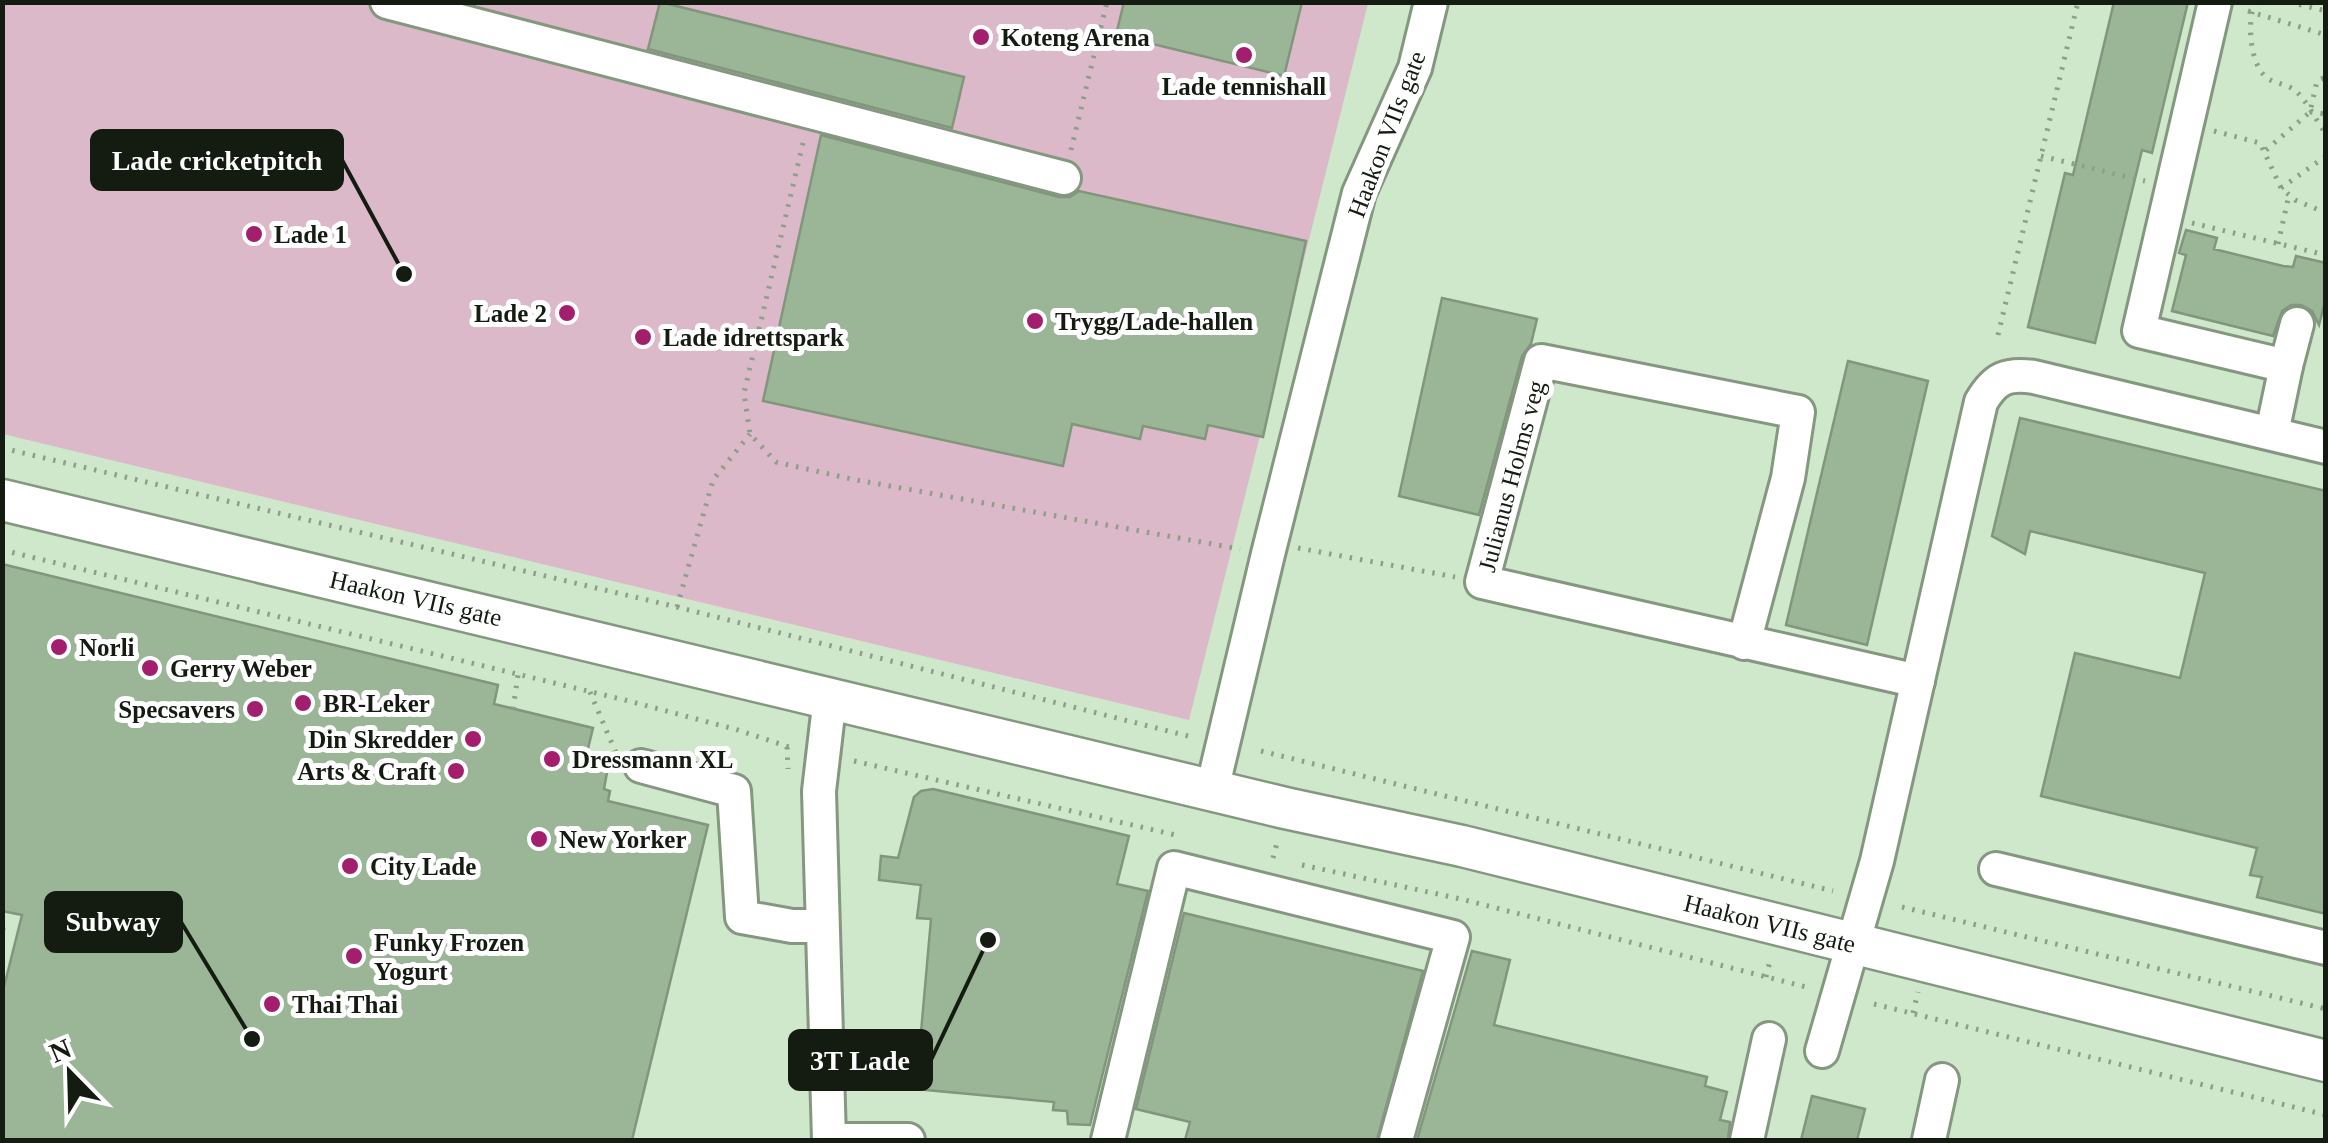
<svg xmlns="http://www.w3.org/2000/svg" width="2328" height="1143" viewBox="0 0 2328 1143" font-family="Georgia,serif">
<style>
.green{fill:#dbb9c8}
.building{fill:#9bb696;stroke:#81967d;stroke-width:2.5}
.lines{fill:none;stroke-linecap:round;stroke-linejoin:round}
.minor-casing{stroke:#83987f;stroke-width:38}
.major-casing{stroke:#83987f;stroke-width:45}
.path{stroke:#8c9f89;stroke-width:5;stroke-dasharray:2.5 8;stroke-linecap:butt}
.minor{stroke:#fff;stroke-width:32}
.major{stroke:#fff;stroke-width:40}
.poi-dot{fill:#a31f6d;stroke:#fff;stroke-width:4}
.labels{text-anchor:middle;stroke-width:10;stroke-linejoin:round;paint-order:stroke}
.poi-label{font-size:25px;font-weight:bold;fill:#141c12;stroke:#fff;text-anchor:start}
.street-label{font-size:25px;fill:#141c12;stroke:#fff}
.leader{fill:none;stroke:#141c12;stroke-width:4}
.callout-dot{fill:#141c12;stroke:#fff;stroke-width:4}
.callout{fill:#141c12;stroke:#141c12;stroke-width:4}
.callout-label{font-size:28px;text-anchor:middle;font-weight:bold;fill:#fff}
</style>
<rect width="100%" height="100%" fill="#cfe7cb"/>
<path class="green" d="M3,3H1368L1189,720L3,434Z"/>
<g class="building">
<path d="M660,2L964,77L952,128L648,49Z"/>
<path d="M1124,2H1302L1284,76L1116,35Z"/>
<path d="M2114,2H2188L2152,153L2142,150L2095,343L2028,327L2065,173L2073,175Z"/>
<path d="M821,135L1059,197H1070L1079,191L1306,241L1263,437L1208,425L1205,439L1143,426L1140,439L1072,424L1063,466L763,401Z"/>
<path d="M2186,230L2217,238L2214,249L2283,266L2293,267L2296,256L2326,263V298L2319,325L2312,311L2301,305H2291L2282,311L2273,336L2172,311L2186,255L2179,253Z"/>
<path d="M1442,298L1537,319L1531,344L1522,356L1479,515L1399,496Z"/>
<path d="M1848,361L1928,381L1867,645L1786,625Z"/>
<path d="M2020,418L2326,491V914L2257,897L2262,877L2250,875L2257,848L2041,796L2075,653L2180,678L2205,573L2030,531L2025,554L1992,536Z"/>
<path d="M2,564L498,685L494,704L593,728L585,761L608,767L604,789L610,791L608,801L708,825L632,1140H2V995L22,915L2,911Z"/>
<path d="M933,789L1129,836L1117,884L1148,891L1090,1125L1068,1124L1067,1111L1053,1110L1054,1102L916,1089L931,919L917,918L921,885L879,880L881,856L898,858L914,797L921,791Z"/>
<path d="M1184,913L1423,971L1377,1140H1185L1190,1122L1136,1109Z"/>
<path d="M1472,951L1510,960L1494,1025L1707,1077L1705,1086L1727,1092L1720,1120L1730,1122L1728,1140H1417Z"/>
<path d="M1812,1096L1865,1109L1857,1140H1801Z"/>
</g>
<g class="lines">
<g class="minor-casing">
<g id="minor">
<path d="M387,2L1064,178"/>
<path d="M2215,2L2139,331L2286,366L2272,433"/>
<path d="M2286,366L2297,324"/>
<path d="M1744,643L1788,478L1798,412L1541,361L1482,582L1918,681"/>
<path d="M641,766L734,791L742,917L792,926H821"/>
<path d="M1212,790L1268,554L1359,193L1415,68L1431,2"/>
<path d="M1996,869L2326,948"/>
<path d="M1822,1051L1877,861L1981,402C1995,378 2007,373 2034,377L2326,447"/>
<path d="M829,1140L819,791L830,697"/>
<path d="M846,1140H908"/>
<path d="M1108,1140L1174,868L1453,937L1396,1140"/>
<path d="M1747,1140L1769,1039"/>
<path d="M1929,1140L1942,1080"/>
</g>
</g>
<g class="major-casing">
<path id="major" d="M2,500L1285,808L1462,846L2326,1061"/>
</g>
<g class="path">
<path d="M2256,2C2246,18 2250,63 2265,76C2273,84 2284,83 2293,89C2306,98 2316,121 2326,134"/>
<path d="M2289,2L2326,11"/>
<path d="M2248,11L2326,35"/>
<path d="M2310,112L2326,114"/>
<path d="M2214,131L2260,143L2281,188L2295,200L2326,213"/>
<path d="M803,143L744,393L750,434L776,462L851,479L1240,549"/>
<path d="M1071,150L1107,2"/>
<path d="M2266,150L2310,112L2317,81L2326,77"/>
<path d="M2041,156L2145,181"/>
<path d="M2281,188L2326,156"/>
<path d="M2192,223L2326,255"/>
<path d="M2278,244L2289,195"/>
<path d="M1998,335L2078,2"/>
<path d="M2,448L677,607L1192,737"/>
<path d="M1298,548L1455,577"/>
<path d="M2,550L625,700L738,730L795,749"/>
<path d="M677,607L713,480L750,434"/>
<path d="M590,692L616,753"/>
<path d="M513,709L518,675"/>
<path d="M787,747L788,769"/>
<path d="M1261,751L1833,891"/>
<path d="M854,761L1180,836"/>
<path d="M1273,858L1278,839"/>
<path d="M1302,865L1461,899L1806,987"/>
<path d="M1902,907L2326,1009"/>
<path d="M2,920H5L2,933"/>
<path d="M1766,977L1771,957"/>
<path d="M2,981L6,982"/>
<path d="M1874,1004L2326,1115"/>
<path d="M1913,1013L1918,992"/>
</g>
<use href="#minor" class="minor"/>
<use href="#major" class="major"/>
</g>
<g class="poi-dot">
<circle cx="981" cy="37" r="10"/>
<circle cx="1244" cy="55" r="10"/>
<circle cx="254" cy="234" r="10"/>
<circle cx="567" cy="313" r="10"/>
<circle cx="1035" cy="321" r="10"/>
<circle cx="643" cy="337" r="10"/>
<circle cx="59" cy="647" r="10"/>
<circle cx="150" cy="668" r="10"/>
<circle cx="303" cy="703" r="10"/>
<circle cx="255" cy="709" r="10"/>
<circle cx="473" cy="739" r="10"/>
<circle cx="552" cy="759" r="10"/>
<circle cx="456" cy="771" r="10"/>
<circle cx="539" cy="839" r="10"/>
<circle cx="350" cy="866" r="10"/>
<circle cx="354" cy="956" r="10"/>
<circle cx="272" cy="1004" r="10"/>
</g>
<g class="labels">
<g class="poi-label">
<text x="1001" y="46">Koteng Arena</text>
<text x="1244" y="95" text-anchor="middle">Lade tennishall</text>
<text x="274" y="243">Lade 1</text>
<text x="547" y="322" text-anchor="end">Lade 2</text>
<text x="1055" y="330">Trygg/Lade-hallen</text>
<text x="663" y="346">Lade idrettspark</text>
<text x="79" y="656">Norli</text>
<text x="170" y="677">Gerry Weber</text>
<text x="323" y="712">BR-Leker</text>
<text x="235" y="718" text-anchor="end">Specsavers</text>
<text x="453" y="748" text-anchor="end">Din Skredder</text>
<text x="572" y="768">Dressmann XL</text>
<text x="436" y="780" text-anchor="end">Arts &amp; Craft</text>
<text x="559" y="848">New Yorker</text>
<text x="370" y="875">City Lade</text>
<text x="374" y="951">Funky Frozen<tspan x="374" dy="29">Yogurt</tspan></text>
<text x="292" y="1013">Thai Thai</text>
</g>
<g class="street-label">
<text transform="translate(1386 134) rotate(-69)" y="9">Haakon VIIs gate</text>
<text transform="translate(1511 476) rotate(-75)" y="9">Julianus Holms veg</text>
<text transform="translate(416 598) rotate(13)" y="9">Haakon VIIs gate</text>
<text transform="translate(1770 923) rotate(14)" y="9">Haakon VIIs gate</text>
</g>
</g>
<path class="leader" d="M404 274L342 160M252 1039L181 922M988 940L931 1060"/>
<g class="callout-dot">
<circle cx="404" cy="274" r="10"/>
<circle cx="252" cy="1039" r="10"/>
<circle cx="988" cy="940" r="10"/>
</g>
<g class="callout">
<rect x="92" y="131" width="250" height="58" rx="10"/>
<rect x="46" y="893" width="135" height="58" rx="10"/>
<rect x="790" y="1031" width="141" height="58" rx="10"/>
</g>
<g class="callout-label">
<text x="217" y="170">Lade cricketpitch</text>
<text x="113" y="931">Subway</text>
<text x="860" y="1070">3T Lade</text>
</g>
<rect width="2328" height="1143" fill="none" stroke="#141c12" stroke-width="10"/>
<g transform="translate(70 1073) rotate(337)" stroke="#ffffff" stroke-width="8" paint-order="stroke">
<path d="M0-8L18 38L0 25L-18 38Z" fill="#141c12"/>
<text y="-15" font-size="28" font-weight="bold" text-anchor="middle" fill="#141c12">N</text>
</g>
</svg>
